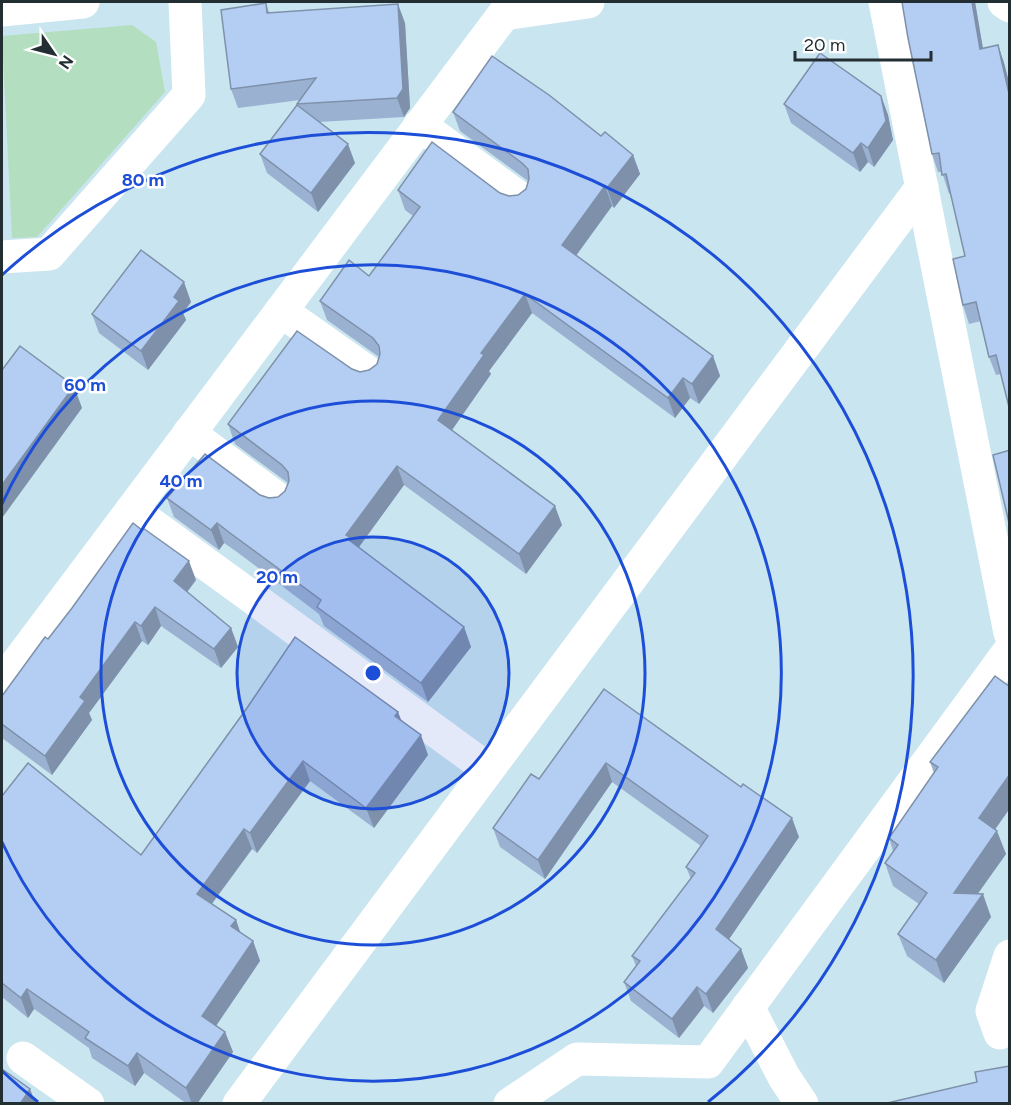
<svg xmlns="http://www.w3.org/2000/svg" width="1011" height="1105" viewBox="0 0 1011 1105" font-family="Figtree,sans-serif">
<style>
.green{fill:#b4dec0}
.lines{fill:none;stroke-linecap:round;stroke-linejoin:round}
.minor{stroke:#fff;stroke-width:33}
.wall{fill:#9bb1d1}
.shaded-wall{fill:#7e90aa}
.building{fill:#b4cef3;stroke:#7e90aa;stroke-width:1.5}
.ring{fill:none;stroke:#1d4ed8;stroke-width:3}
.centre{fill:#1d4ed8;stroke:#fff;stroke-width:3}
.ring-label{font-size:18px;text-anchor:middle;font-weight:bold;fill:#1d4ed8;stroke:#fff;stroke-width:5;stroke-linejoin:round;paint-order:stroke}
</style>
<rect width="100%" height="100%" fill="#c9e5ef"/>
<path class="green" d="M132,25L156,42L165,92L37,237L12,238L2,36Z"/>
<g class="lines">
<g class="minor">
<path d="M885,2L1010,633"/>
<path d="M1004,2L1010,6"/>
<path d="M2,10L83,2"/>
<path d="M420,125L518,197"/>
<path d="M2,257L49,254L189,95L185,2"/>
<path d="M281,311L369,373"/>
<path d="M189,433L278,499"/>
<path d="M132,510L488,769"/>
<path d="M2,683L504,14L588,2"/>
<path d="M748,1007L784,1077L802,1104"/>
<path d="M1000,1033L992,1011L1010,956"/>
<path d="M23,1058L88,1104"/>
<path d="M239,1104L922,187"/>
<path d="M510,1104L577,1059L708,1062L1010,650"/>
</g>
</g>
<g class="wall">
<path d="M902,2H975L983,48L998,45L1004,63L1010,86V411L1001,374L996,375L989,357L981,321L969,324L963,305L965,256L951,193L949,194L942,172H938L932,154Z"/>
<path d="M266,3L269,12L405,23L410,108L404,117L319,122L355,163L318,212L267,173L260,154L298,106L297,104L300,100L238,108L231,89Z"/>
<path d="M881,96L888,115L893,140L874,167L868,162L860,172L791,123L784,104Z"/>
<path d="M453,112L601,136L633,155L640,174L614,208L612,206L576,256L713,356L720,376L699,404L690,398L675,418L532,313L489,371L491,374L452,430L562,525L526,574L404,485L359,547L464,627L471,647L428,702L324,626L319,614L237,552L224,543L219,550L174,517L167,498L260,495L269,498L278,497L285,491L288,483L235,444L228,424L352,369L360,372L369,370L377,364L379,357L327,320L320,301L369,276L413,216L405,210L398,190L500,193L509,196L518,195L526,189L528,181L460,131Z"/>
<path d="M191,302L183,313L186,320L148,370L99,333L92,314Z"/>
<path d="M196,580L187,592L231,628L238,647L221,668L161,626L148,645L142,641L89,713L92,720L52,775L2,738V696L48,639Z"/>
<path d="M1010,687V808L995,829L1006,854L978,893L991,917L944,983L907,956L898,934L919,904L893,886L885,863L893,851L889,838L934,773L930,762Z"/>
<path d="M604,689L799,837L729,939L741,949L748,968L713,1013L704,1006L679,1038L631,1001L624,982L636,966L632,956L691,879L686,867L701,846L612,782L545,879L500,847L493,828L539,779Z"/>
<path d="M247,708L398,712L401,721L428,755L374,828L310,781L257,853L252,849L212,904L236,920L240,932L253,941L260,961L216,1026L225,1032L233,1052L197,1104H187L144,1073L135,1086L92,1058L89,1048L34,1009L28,1018L2,997V796L141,855Z"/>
</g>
<g class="shaded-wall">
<path d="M972,2H975L986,67L980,49Z"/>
<path d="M398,4L405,23L410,108L404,117L397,98Z"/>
<path d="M998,45L1004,63L1010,86V98Z"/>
<path d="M881,96L888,115L893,140L874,167L868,148Z"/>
<path d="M861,143L868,162L860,172L853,153Z"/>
<path d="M348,144L355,163L318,212L311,193Z"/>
<path d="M633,155L640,174L614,208L607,188Z"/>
<path d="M605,186L612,206L569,265L562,245Z"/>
<path d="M184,282L191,302L183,313L186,320L148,370L141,351L174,297Z"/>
<path d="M525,294L532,313L489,371L491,374L445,440L438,420L481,353Z"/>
<path d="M713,356L720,376L699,404L692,384Z"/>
<path d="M683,378L690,398L675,418L668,398Z"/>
<path d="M74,386L82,408L2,518V485Z"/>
<path d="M397,466L404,485L356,551L346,535Z"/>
<path d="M555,506L562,525L526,574L519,554Z"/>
<path d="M217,523L224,543L219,550L211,530Z"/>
<path d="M189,561L196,580L181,600L174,581Z"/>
<path d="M155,607L161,626L148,645L141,626Z"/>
<path d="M135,622L142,641L89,713L92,720L52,775L45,756L80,697Z"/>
<path d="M464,627L471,647L428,702L421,683Z"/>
<path d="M231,628L238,647L221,668L214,649Z"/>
<path d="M398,712L406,732L395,716Z"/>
<path d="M421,735L428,755L374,828L366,808Z"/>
<path d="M303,761L310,781L257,853L250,833Z"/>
<path d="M606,763L612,782L545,879L538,860Z"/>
<path d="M1010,774V808L987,841L979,818Z"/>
<path d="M792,818L799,837L723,948L716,929Z"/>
<path d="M244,829L252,849L204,914L197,894Z"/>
<path d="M997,831L1006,854L962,916L954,893Z"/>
<path d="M983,894L991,917L944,983L936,960Z"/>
<path d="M236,920L243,940L231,926Z"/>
<path d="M253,941L260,961L209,1036L202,1016Z"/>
<path d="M741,949L748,968L713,1013L706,994Z"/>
<path d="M697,987L704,1006L679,1038L672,1019Z"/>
<path d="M27,989L34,1009L28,1018L21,998Z"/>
<path d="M225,1032L233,1052L197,1104H192L186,1088Z"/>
<path d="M137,1053L144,1073L135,1086L128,1066Z"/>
<path d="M30,1089L36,1104H20Z"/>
</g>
<g class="building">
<path d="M902,2H972L980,49L998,45L1010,98V411L996,355L989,357L976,302L963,305L953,259L965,256L946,174L942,175L939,153L932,154L908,38Z"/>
<path d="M266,3L267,13L398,4L403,89L397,98L297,104L316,78L231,89L221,10Z"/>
<path d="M820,53L881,96L886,121L868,148L861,143L853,153L784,104Z"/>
<path d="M492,56L549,95L601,136L605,132L633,155L607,188L605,186L562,245L713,356L692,384L683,378L668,398L525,294L481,353L484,355L438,420L555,506L519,554L397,466L346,535L351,538L349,540L464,627L421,683L317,607L321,600L230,533L217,523L211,530L167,498L205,454L260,495L269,498L278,497L285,491L289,481L288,472L282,465L228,424L297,331L352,369L360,372L369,370L377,364L380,354L379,346L373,338L320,301L349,260L369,276L420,207L398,190L432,142L500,193L509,196L518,195L526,189L529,179L528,169L522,163L453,112Z"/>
<path d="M297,105L348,144L311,193L260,154Z"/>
<path d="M141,250L184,282L174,297L179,301L141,351L92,314Z"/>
<path d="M20,346L74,386L2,485V370Z"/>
<path d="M1010,450V527L993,455Z"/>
<path d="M133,523L142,530L143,528L189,561L174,581L231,628L214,649L155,607L141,626L135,622L80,697L85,701L45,756L2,724V696L45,637L48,639L72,608Z"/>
<path d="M295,637L398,712L395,716L421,735L366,808L303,761L250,833L244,829L197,894L236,920L231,926L253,941L202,1016L225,1032L186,1088L137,1053L128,1066L85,1038L89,1032L27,989L21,998L2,983V796L28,763L141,855L247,708Z"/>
<path d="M995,676L1010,687V774L979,818L997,831L954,893L983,894L936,960L898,934L927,893L885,863L898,845L889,838L938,767L930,762Z"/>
<path d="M604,689L741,787L743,784L792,818L716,929L741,949L706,994L697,987L672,1019L624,982L640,961L632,956L695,873L686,867L708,836L606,763L538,860L493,828L531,774L539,779Z"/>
<path d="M1010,1066V1104H883L977,1082L975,1072Z"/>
<path d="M2,1069L30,1089L20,1104H2Z"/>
</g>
<circle cx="373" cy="673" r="136" fill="#1d4ed8" fill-opacity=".12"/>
<g class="ring">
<circle cx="373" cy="673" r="136"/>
<circle cx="373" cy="673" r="272"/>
<path d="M2 504A408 408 0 1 1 2 842"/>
<path d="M38 1102A544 544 0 0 1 2 1071M2 275A544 544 0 1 1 708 1102"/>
</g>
<circle cx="373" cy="673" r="9" class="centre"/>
<g class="ring-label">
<text x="143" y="186">80 m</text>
<text x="85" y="391">60 m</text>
<text x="181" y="487">40 m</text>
<text x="277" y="583">20 m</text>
</g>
<rect width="1011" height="1105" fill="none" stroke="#232e32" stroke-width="6"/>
<g transform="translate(54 54) rotate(125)" stroke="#ffffff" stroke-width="4.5" paint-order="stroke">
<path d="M0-4.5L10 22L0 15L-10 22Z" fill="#232e32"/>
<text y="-9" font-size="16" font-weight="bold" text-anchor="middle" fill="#232e32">N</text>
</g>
<path d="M795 51v9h136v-9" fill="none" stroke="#232e32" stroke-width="3"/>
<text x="804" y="51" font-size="18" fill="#232e32" stroke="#ffffff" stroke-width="4.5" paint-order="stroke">20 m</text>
</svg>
